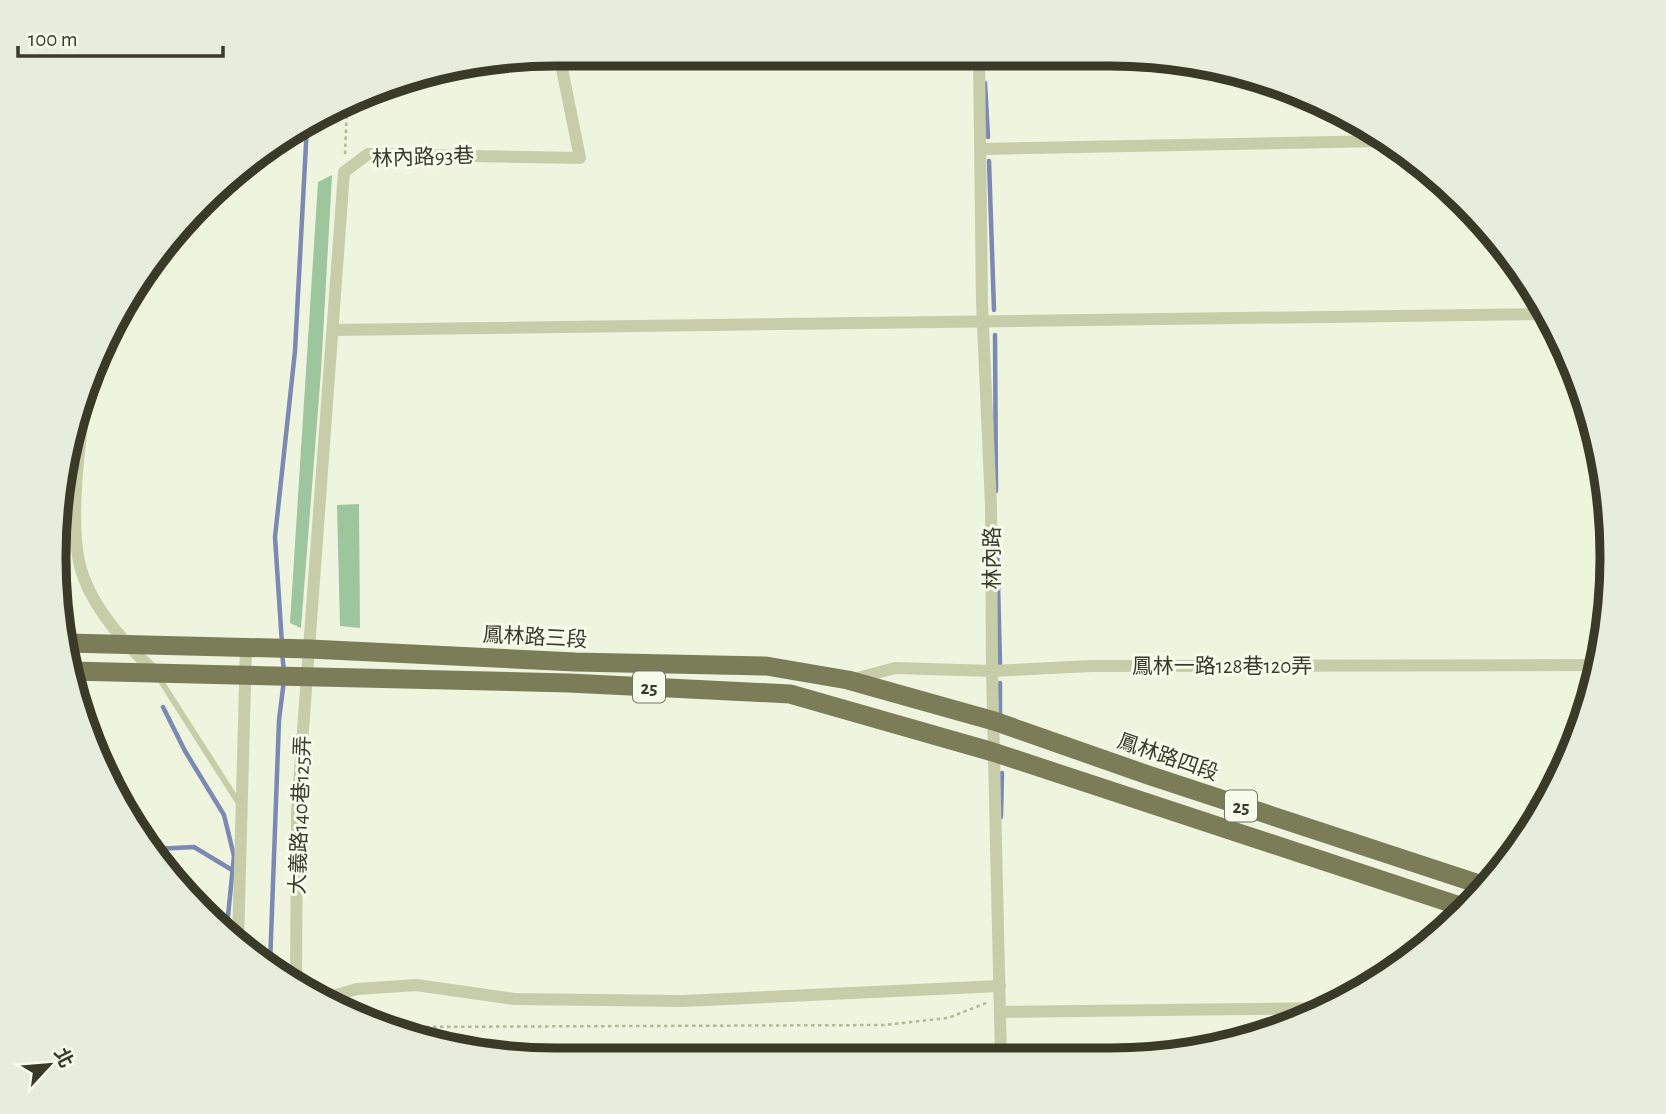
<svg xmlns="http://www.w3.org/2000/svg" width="1666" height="1114" viewBox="0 0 1666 1114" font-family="'Alegreya Sans','Noto Sans TC',sans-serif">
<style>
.green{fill:#9dc59e}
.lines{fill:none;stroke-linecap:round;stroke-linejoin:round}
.stream{stroke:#7b89b3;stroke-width:4.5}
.path{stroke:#b4b993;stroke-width:2.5;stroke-dasharray:3.5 3.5;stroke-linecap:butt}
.service{stroke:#c7cda9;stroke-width:6}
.minor{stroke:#c7cda9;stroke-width:12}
.primary{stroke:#7b7d59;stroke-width:19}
.labels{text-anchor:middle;stroke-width:6;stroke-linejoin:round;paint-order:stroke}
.shield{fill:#f7fbeb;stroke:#737463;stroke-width:2}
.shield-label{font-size:19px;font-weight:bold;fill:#3a3a29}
.street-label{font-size:21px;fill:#3a3a29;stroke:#f7fbeb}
.rim{fill:none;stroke:#3a3a29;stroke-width:9}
</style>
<rect width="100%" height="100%" fill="#eff4de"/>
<g class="green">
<path d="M332,175L321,371L301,628L290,623L318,182Z"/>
<path d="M359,504L360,628L340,626L337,505Z"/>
</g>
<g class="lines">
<g class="stream">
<path d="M985,83L988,137"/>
<path d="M989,161L994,310"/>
<path d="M995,335L996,491"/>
<path d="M997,542L1000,664"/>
<path d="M282,644L275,537L295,351L307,125"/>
<path d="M282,652L284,672"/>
<path d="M1000,683V714"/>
<path d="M163,707L185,751L224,815L234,856L226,936"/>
<path d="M1001,817L1002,773"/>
<path d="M155,849L194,847L232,870"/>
<path d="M270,965L279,720L284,680"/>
</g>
<g class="path">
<path d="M345,154L347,105"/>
<path d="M398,1027L884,1025L948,1018L986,1003"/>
</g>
<path class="service" d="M159,678L240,805"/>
<g class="minor">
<path d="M979,57L982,302L991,506L992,671L1001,1058"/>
<path d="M982,149L1384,141"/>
<path d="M333,330L1547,314"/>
<path d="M88,382C81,433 68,516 80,566C90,605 125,644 154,671"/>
<path d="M854,679L895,668L992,671L1091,666L1597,665"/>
<path d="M238,943L246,647"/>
<path d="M296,982L297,812L344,172L368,154L580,158L559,54"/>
<path d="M322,999L357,989L416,985L514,999L683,1001L1000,986"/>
<path d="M1000,1012L1331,1008"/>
</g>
<g class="primary">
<path d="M67,643L310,649L575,662L766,666L848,680L994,721L1148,775L1488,887"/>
<path d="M70,671L569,683L790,694L993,752L1466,908"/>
</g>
</g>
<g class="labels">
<g class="shield">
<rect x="633" y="671.5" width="32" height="31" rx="5"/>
<rect x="1225" y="790.5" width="32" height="31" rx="5"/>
</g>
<g class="shield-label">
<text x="649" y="694">25</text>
<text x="1241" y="813">25</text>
</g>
<g class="street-label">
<text transform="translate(423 157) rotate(-2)" y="7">林內路93巷</text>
<text transform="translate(992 558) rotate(-90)" y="7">林內路</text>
<text transform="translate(535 637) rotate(3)" y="7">鳳林路三段</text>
<text x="1222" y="673">鳳林一路128巷120弄</text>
<text transform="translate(1168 757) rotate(19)" y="7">鳳林路四段</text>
<text transform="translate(300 815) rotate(-88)" y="7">大義路140巷125弄</text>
</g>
</g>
<path d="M0 0H1666V1114H0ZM556 66H1110A490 490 0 0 1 1600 556V558A490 490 0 0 1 1110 1048H556A490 490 0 0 1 66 558V556A490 490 0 0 1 556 66Z" fill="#e8ecdb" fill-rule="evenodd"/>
<path class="rim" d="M556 66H1110A490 490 0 0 1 1600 556V558A490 490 0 0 1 1110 1048H556A490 490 0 0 1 66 558V556A490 490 0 0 1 556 66Z"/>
<g transform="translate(49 1065) rotate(64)" stroke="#f7fbeb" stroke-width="5" paint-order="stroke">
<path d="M0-5L12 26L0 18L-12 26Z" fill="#3a3a29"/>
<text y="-10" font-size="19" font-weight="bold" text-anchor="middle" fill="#3a3a29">北</text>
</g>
<path d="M18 46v10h205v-10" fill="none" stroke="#3a3a29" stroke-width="3.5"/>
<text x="28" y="46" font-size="21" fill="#3a3a29" stroke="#f7fbeb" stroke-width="5" paint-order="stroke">100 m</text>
</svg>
